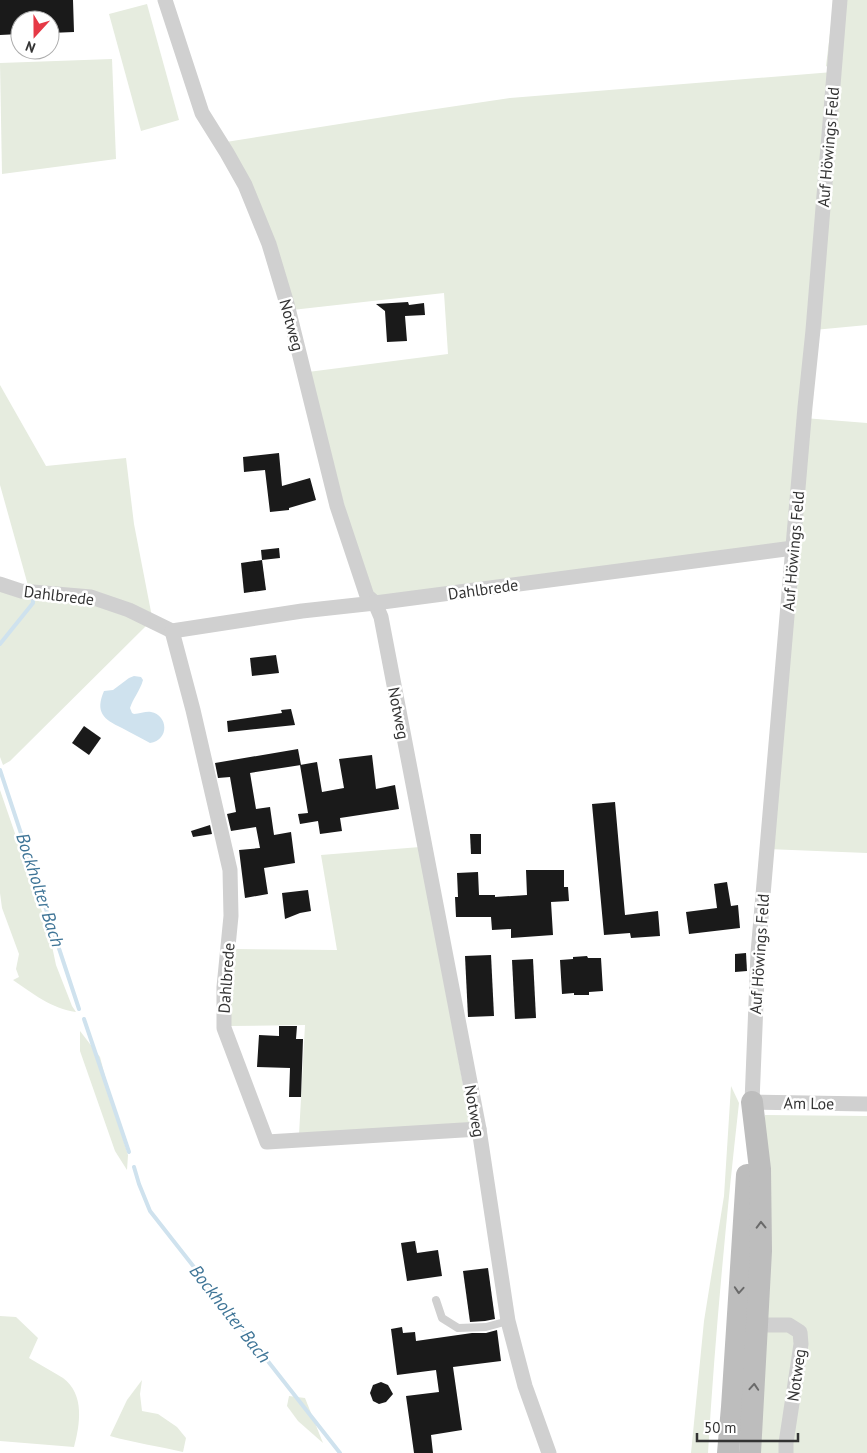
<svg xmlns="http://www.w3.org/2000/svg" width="867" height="1453" viewBox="0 0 867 1453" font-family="'PT Sans',sans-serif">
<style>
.green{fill:#e6ecdf}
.water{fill:#cfe2ee}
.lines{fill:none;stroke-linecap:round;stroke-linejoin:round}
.stream{stroke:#cfe2ee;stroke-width:4}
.building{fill:#1a1a1a}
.service{stroke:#d0d0d0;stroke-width:8}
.minor{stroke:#d0d0d0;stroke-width:15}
.secondary{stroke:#bdbdbd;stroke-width:22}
.oneway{stroke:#6a6a6a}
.labels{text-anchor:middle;stroke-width:5;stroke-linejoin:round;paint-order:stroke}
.street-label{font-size:16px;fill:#333;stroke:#fff}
.water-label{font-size:18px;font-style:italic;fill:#3f7597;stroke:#fff}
</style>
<rect width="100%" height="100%" fill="#fff"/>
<g class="green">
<path d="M834,0H867V325L814,330L804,418L867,423V853L767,849L793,548L376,601L368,593L308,372L448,354L444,293L292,310L226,142L409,113L510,98L833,72L834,71L826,66Z"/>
<path d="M147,4L179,120L141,131L109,14Z"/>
<path d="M112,59L116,159L2,174L0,63Z"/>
<path d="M0,385L46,466L126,458L134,524L152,617L29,589L0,485Z"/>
<path d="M0,591L102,606L148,624L10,761L3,765L0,757V645L35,601L34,598H32L33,602L0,642Z"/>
<path d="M0,790L49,932L56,965L72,1006L76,1012C52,1009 32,993 13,980L19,977L16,969L19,954L2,908L0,893Z"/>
<path d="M420,847L470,1123L299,1135L305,1025L228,1026L232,949L337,950L321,855Z"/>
<path d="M80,1031L100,1057L114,1110L128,1155L127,1170L115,1151L80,1051Z"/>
<path d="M731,1086L739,1103C726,1219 715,1336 708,1453H691L704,1321L724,1196Z"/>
<path d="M765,1115L867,1116V1453H760Z"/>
<path d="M0,1316L16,1317L38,1338L29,1358C40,1365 52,1371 63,1378C85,1394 80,1425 74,1447L0,1441Z"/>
<path d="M142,1380L140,1394L142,1411L158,1414L177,1427L186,1438L183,1452C159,1446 134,1443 110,1436L127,1400Z"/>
<path d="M289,1396L305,1398L323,1443L298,1421L287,1406Z"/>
</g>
<path class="water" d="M134,676L141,677L143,680C140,691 133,698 130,708L132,713L134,714C140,714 146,711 151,712C168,715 170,740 150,743C141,738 131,733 122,728C103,719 95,712 104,691L113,690L129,678Z"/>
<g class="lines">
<g class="stream">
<path d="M0,644L33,603V599"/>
<path d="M0,770L79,1009"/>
<path d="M84,1019L129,1152"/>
<path d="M134,1167L139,1184L150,1211L340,1453"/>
</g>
</g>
<g class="building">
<path d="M0,0H73L74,32L50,33V20H20V34L0,35Z"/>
<path d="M408,302L409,305L424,303L425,315L405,316L407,341L387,342L385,311L376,304Z"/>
<path d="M279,453L282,486L310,478L316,500L289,508V510L270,512L265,470L244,472L243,457Z"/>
<path d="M279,548L280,558L262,560L261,550Z"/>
<path d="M262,560L266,590L244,593L241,563Z"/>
<path d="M276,655L279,673L252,676L250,658Z"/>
<path d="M291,709L295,725L228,732L227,721L282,713L281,710Z"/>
<path d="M84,726L101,738L89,755L72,743Z"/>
<path d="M298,749L301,765L250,773L256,809L270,807L274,835L291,832L295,863L264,868L268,894L245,898L239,850L260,848L256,827L231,831L227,814L236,812L230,777L218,778L215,763Z"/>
<path d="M372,755L376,789L395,785L399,809L340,818L342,831L320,834L318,821L300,824L298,814L308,813L300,765L317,762L322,792L344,788L339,759Z"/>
<path d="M615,802L625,915L658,911L660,936L631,938L630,933L604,935L592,804Z"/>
<path d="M210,825L212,834L193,837L191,831Z"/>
<path d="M470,834H481V854H471Z"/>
<path d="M526,870H564V887H568L569,901L551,902L553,935L511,938V929L492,930L491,917H456L455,897H458L457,873L478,872L479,895H495V897L527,895Z"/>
<path d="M727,882L731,906L738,905L740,928L689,934L686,912L717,908L714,884Z"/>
<path d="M308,890L311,911L300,913L285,919L282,893Z"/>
<path d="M746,953L747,971L735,972V954Z"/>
<path d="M491,955L494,1016L468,1017L465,956Z"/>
<path d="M587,956L588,958H601L603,991L589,992V995H574V993L562,994L560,960L573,959V957Z"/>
<path d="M533,959L536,1018L515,1019L512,960Z"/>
<path d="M279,1026H297L296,1039H303L301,1097H289L290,1068L257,1067L259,1035L279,1036Z"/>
<path d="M415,1241L417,1253L438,1250L442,1276L407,1281L401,1243Z"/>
<path d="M488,1268L495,1319L485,1321L470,1322L463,1271Z"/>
<path d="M402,1327L403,1333L415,1332L416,1341L472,1333H486L497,1330L501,1361L453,1367L462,1430L431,1435L433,1453H414L406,1396L439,1392L436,1370L397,1375L391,1329Z"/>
<path d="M381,1382L388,1385L393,1394L386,1402L379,1404L373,1401L370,1393L373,1385Z"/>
</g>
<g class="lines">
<path class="service" d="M436,1300L442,1318L458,1328L486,1327L508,1321"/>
<g class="minor">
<path d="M165,0L202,113L227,153L245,185L269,244L287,304L337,506L367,596L375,603L381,617L479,1129L508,1321L525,1386L549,1453"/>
<path d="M840,0L813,330L805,407L758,953L752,1102L867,1104"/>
<path d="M0,584L21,591L91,597L129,610L172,631"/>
<path d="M479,1129L267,1142L224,1028V987L231,916L230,870L193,710L172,631L302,611L375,603L793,548"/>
<path d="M748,1325H789L800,1332L801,1344L786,1443V1453"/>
</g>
<g class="secondary">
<path d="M728,1453L732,1407L747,1175"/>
<path d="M750,1453L761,1251L760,1169L752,1102"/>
</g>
</g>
<defs><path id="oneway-chevron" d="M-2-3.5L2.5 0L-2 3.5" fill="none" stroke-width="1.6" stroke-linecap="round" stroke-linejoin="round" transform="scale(1.25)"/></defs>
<g class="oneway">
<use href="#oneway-chevron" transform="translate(761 1225) rotate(-91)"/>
<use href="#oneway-chevron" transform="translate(739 1290) rotate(94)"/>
<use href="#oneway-chevron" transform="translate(754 1387) rotate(-86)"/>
</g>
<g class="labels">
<g class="street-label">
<text transform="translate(828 147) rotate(-85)" y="6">Auf Höwings Feld</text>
<text transform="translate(292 325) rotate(75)" y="6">Notweg</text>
<text transform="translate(793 551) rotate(-85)" y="6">Auf Höwings Feld</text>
<text transform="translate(483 589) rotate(-8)" y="6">Dahlbrede</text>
<text transform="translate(59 595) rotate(7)" y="6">Dahlbrede</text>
<text transform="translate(399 713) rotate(79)" y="6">Notweg</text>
<text transform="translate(759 954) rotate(-86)" y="6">Auf Höwings Feld</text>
<text transform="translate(226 978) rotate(-86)" y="6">Dahlbrede</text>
<text transform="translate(809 1103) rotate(1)" y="6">Am Loe</text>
<text transform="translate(475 1111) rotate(80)" y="6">Notweg</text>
<text transform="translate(796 1375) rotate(-82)" y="6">Notweg</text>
</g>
<g class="water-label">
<text transform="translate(40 890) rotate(72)" y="6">Bockholter Bach</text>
<text transform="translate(230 1314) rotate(52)" y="6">Bockholter Bach</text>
</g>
</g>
<g transform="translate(35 35) rotate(201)"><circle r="24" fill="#ffffff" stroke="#adadad"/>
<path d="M0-4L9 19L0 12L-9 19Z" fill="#e63946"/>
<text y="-8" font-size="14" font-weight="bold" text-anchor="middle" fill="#333333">N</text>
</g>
<path d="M697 1433v8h101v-8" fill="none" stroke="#333333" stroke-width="2.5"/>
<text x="704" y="1433" font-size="15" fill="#333333" stroke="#ffffff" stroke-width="4" paint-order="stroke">50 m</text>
</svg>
